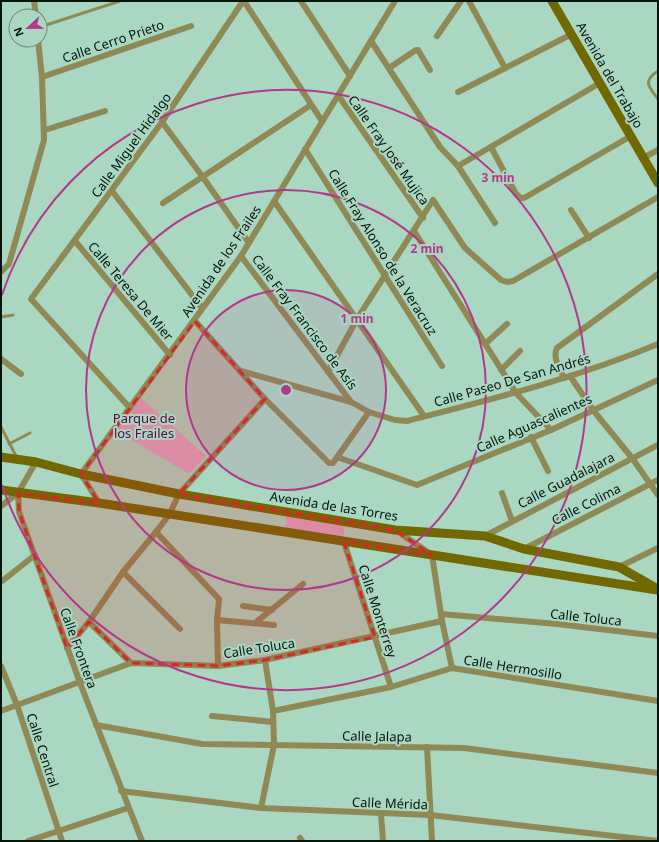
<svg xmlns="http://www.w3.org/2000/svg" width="659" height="842" viewBox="0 0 659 842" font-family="'Noto Sans',sans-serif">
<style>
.green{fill:#daa6c4}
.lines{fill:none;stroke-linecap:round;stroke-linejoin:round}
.lane{stroke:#8e8955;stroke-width:3}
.street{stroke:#8e8955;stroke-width:6}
.secondary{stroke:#716800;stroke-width:9}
.marked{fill:#d62828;fill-opacity:0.2;stroke:#d62828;stroke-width:3;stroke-dasharray:8 5;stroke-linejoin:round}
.ring{fill:none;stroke:#b3388a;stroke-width:2}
.labels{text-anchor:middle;stroke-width:4;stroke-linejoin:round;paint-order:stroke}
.street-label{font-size:13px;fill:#05150e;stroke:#aad7c1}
.park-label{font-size:13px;fill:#5b0742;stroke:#aad7c1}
.centre{fill:#b3388a;stroke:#aad7c1;stroke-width:2}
.ring-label{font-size:12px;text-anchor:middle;font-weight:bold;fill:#b3388a;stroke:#aad7c1;stroke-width:4;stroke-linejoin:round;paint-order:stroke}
</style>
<rect width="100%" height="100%" fill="#aad7c1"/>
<g class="green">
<path d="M141,398L206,456L189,474L117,431Z"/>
<path d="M288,509L346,517L343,540L285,532Z"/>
</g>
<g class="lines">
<g class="lane">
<path d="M40,27L120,1"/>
<path d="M658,71C642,81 649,87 658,99"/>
<path d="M1,317L13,315"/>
<path d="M1,427L16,456"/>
<path d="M9,444L30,433"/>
</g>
<g class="street">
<path d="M34,1L36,16"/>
<path d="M244,1L322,121"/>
<path d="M301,1L350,76"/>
<path d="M469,1L505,68"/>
<path d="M437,36L461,1"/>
<path d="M371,41L440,147L458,166L495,223"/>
<path d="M389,68L416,50H418L430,70"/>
<path d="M42,77L191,26"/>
<path d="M458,92L572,34"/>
<path d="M338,95L423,218"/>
<path d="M162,122L202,176L249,243"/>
<path d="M45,130L105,111"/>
<path d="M491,147L516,194L521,198H524L631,136"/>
<path d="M305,149L442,366"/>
<path d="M643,158L658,150"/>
<path d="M458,166L600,83"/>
<path d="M112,191L202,308"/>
<path d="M274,201L424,416"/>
<path d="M163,203L311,105"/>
<path d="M571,210L589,238"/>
<path d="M414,231L516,393L551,430"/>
<path d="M75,241L170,355"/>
<path d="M241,256L351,402"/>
<path d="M1,272L9,264L44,140L42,77L38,40"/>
<path d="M195,321L265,399L329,463H333L369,412"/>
<path d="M485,344L507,324"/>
<path d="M1,359L21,374"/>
<path d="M501,370L520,351"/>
<path d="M241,371L351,402L369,412L395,420L407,421C492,399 577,378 658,344"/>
<path d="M328,372L357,319L433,200L465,248L501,280L507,282L513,281L658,197"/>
<path d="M570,376L593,410L632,458L658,495"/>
<path d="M564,378C560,369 552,357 557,348L658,274"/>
<path d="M130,408L31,299L162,122L243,1"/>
<path d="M531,437L548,471"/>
<path d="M337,457L417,485L551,430L658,380"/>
<path d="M36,462L18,493L19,512L80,683L142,841"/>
<path d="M502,493L512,521"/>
<path d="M99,503L81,474L241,256L395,1"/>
<path d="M1,506L18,493"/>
<path d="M397,531L432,555L442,621L452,668"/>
<path d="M156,532L219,599L217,620L218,666"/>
<path d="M485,536L658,445"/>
<path d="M344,542L391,687"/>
<path d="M524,549L658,480"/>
<path d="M619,567L658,548"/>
<path d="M123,572L180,629"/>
<path d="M1,582L35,555"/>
<path d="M243,606L272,610"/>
<path d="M441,614L557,624L658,636"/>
<path d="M217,620L274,625"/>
<path d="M89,622L131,663"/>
<path d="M255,623L303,584"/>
<path d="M67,648L89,622L123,572L156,532L169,515L179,494L265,399"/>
<path d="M1,666L17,705L62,841"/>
<path d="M1,711L131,663L218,666L265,660L442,621"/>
<path d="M273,711L391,687L452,668L658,701"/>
<path d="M212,716L273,722"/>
<path d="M96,725L202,744L464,748L658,773"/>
<path d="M427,747L432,841"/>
<path d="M121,791L261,808L430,815L658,841"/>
<path d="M261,808L274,745L273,711L265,660"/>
<path d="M381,814L383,841"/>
<path d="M300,838L302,841"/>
<path d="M28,841L128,808"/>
</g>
<g class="secondary">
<path d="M552,1L658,183"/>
<path d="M1,457L36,462L81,474L179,494L395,530L485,536L524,549L619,567L658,589"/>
<path d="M1,490L99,503L657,590"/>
</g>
</g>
<path class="marked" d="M195,321L265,399L179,494L395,530L432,555L344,542L375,637L265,660L218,666L131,663L89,622L67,648L19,512L18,493L99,503L81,474Z"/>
<circle cx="286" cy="390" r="100" fill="#b3388a" fill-opacity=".12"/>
<g class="ring">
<circle cx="286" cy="390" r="100"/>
<circle cx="286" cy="390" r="200"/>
<path d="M2 295A300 300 0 1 1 2 485"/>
</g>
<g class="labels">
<g class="street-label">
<text transform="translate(113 41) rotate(-19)" y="5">Calle Cerro Prieto</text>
<text transform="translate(610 75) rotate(60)" y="5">Avenida del Trabajo</text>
<text transform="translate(131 145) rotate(-54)" y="5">Calle Miguel Hidalgo</text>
<text transform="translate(389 150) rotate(55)" y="5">Calle Fray José Mujica</text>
<text transform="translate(383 252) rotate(58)" y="5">Calle Fray Alonso de la Veracruz</text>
<text transform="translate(221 261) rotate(-56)" y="5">Avenida de los Frailes</text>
<text transform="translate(131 291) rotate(50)" y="5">Calle Teresa De Mier</text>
<text transform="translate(305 322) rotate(53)" y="5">Calle Fray Francisco de Asís</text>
<text transform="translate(512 380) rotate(-16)" y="5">Calle Paseo De San Andrés</text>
<text transform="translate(534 423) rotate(-24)" y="5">Calle Aguascalientes</text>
<text transform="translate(566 480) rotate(-27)" y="5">Calle Guadalajara</text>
<text transform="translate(586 504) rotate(-27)" y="5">Calle Colima</text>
<text transform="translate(334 506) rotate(9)" y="5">Avenida de las Torres</text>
<text transform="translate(378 611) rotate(72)" y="5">Calle Monterrey</text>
<text transform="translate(586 617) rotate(6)" y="5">Calle Toluca</text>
<text transform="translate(79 648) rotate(70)" y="5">Calle Frontera</text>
<text transform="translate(259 648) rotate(-9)" y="5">Calle Toluca</text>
<text transform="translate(513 667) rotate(9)" y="5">Calle Hermosillo</text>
<text transform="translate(377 736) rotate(1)" y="5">Calle Jalapa</text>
<text transform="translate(43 750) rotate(72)" y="5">Calle Central</text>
<text transform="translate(390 803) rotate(2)" y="5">Calle Mérida</text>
</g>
<g class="park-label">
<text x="144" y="423">Parque de<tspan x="144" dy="15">los Frailes</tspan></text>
</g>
</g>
<circle cx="286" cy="390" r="6" class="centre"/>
<g class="ring-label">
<text x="498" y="182">3 min</text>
<text x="427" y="253">2 min</text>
<text x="357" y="323">1 min</text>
</g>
<rect width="659" height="842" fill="none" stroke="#05150e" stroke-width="4"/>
<g transform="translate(28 28) rotate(248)"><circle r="19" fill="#aad7c1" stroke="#688979"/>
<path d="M0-3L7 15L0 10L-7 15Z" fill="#b3388a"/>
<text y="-6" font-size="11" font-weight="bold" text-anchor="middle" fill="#05150e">N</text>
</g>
</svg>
